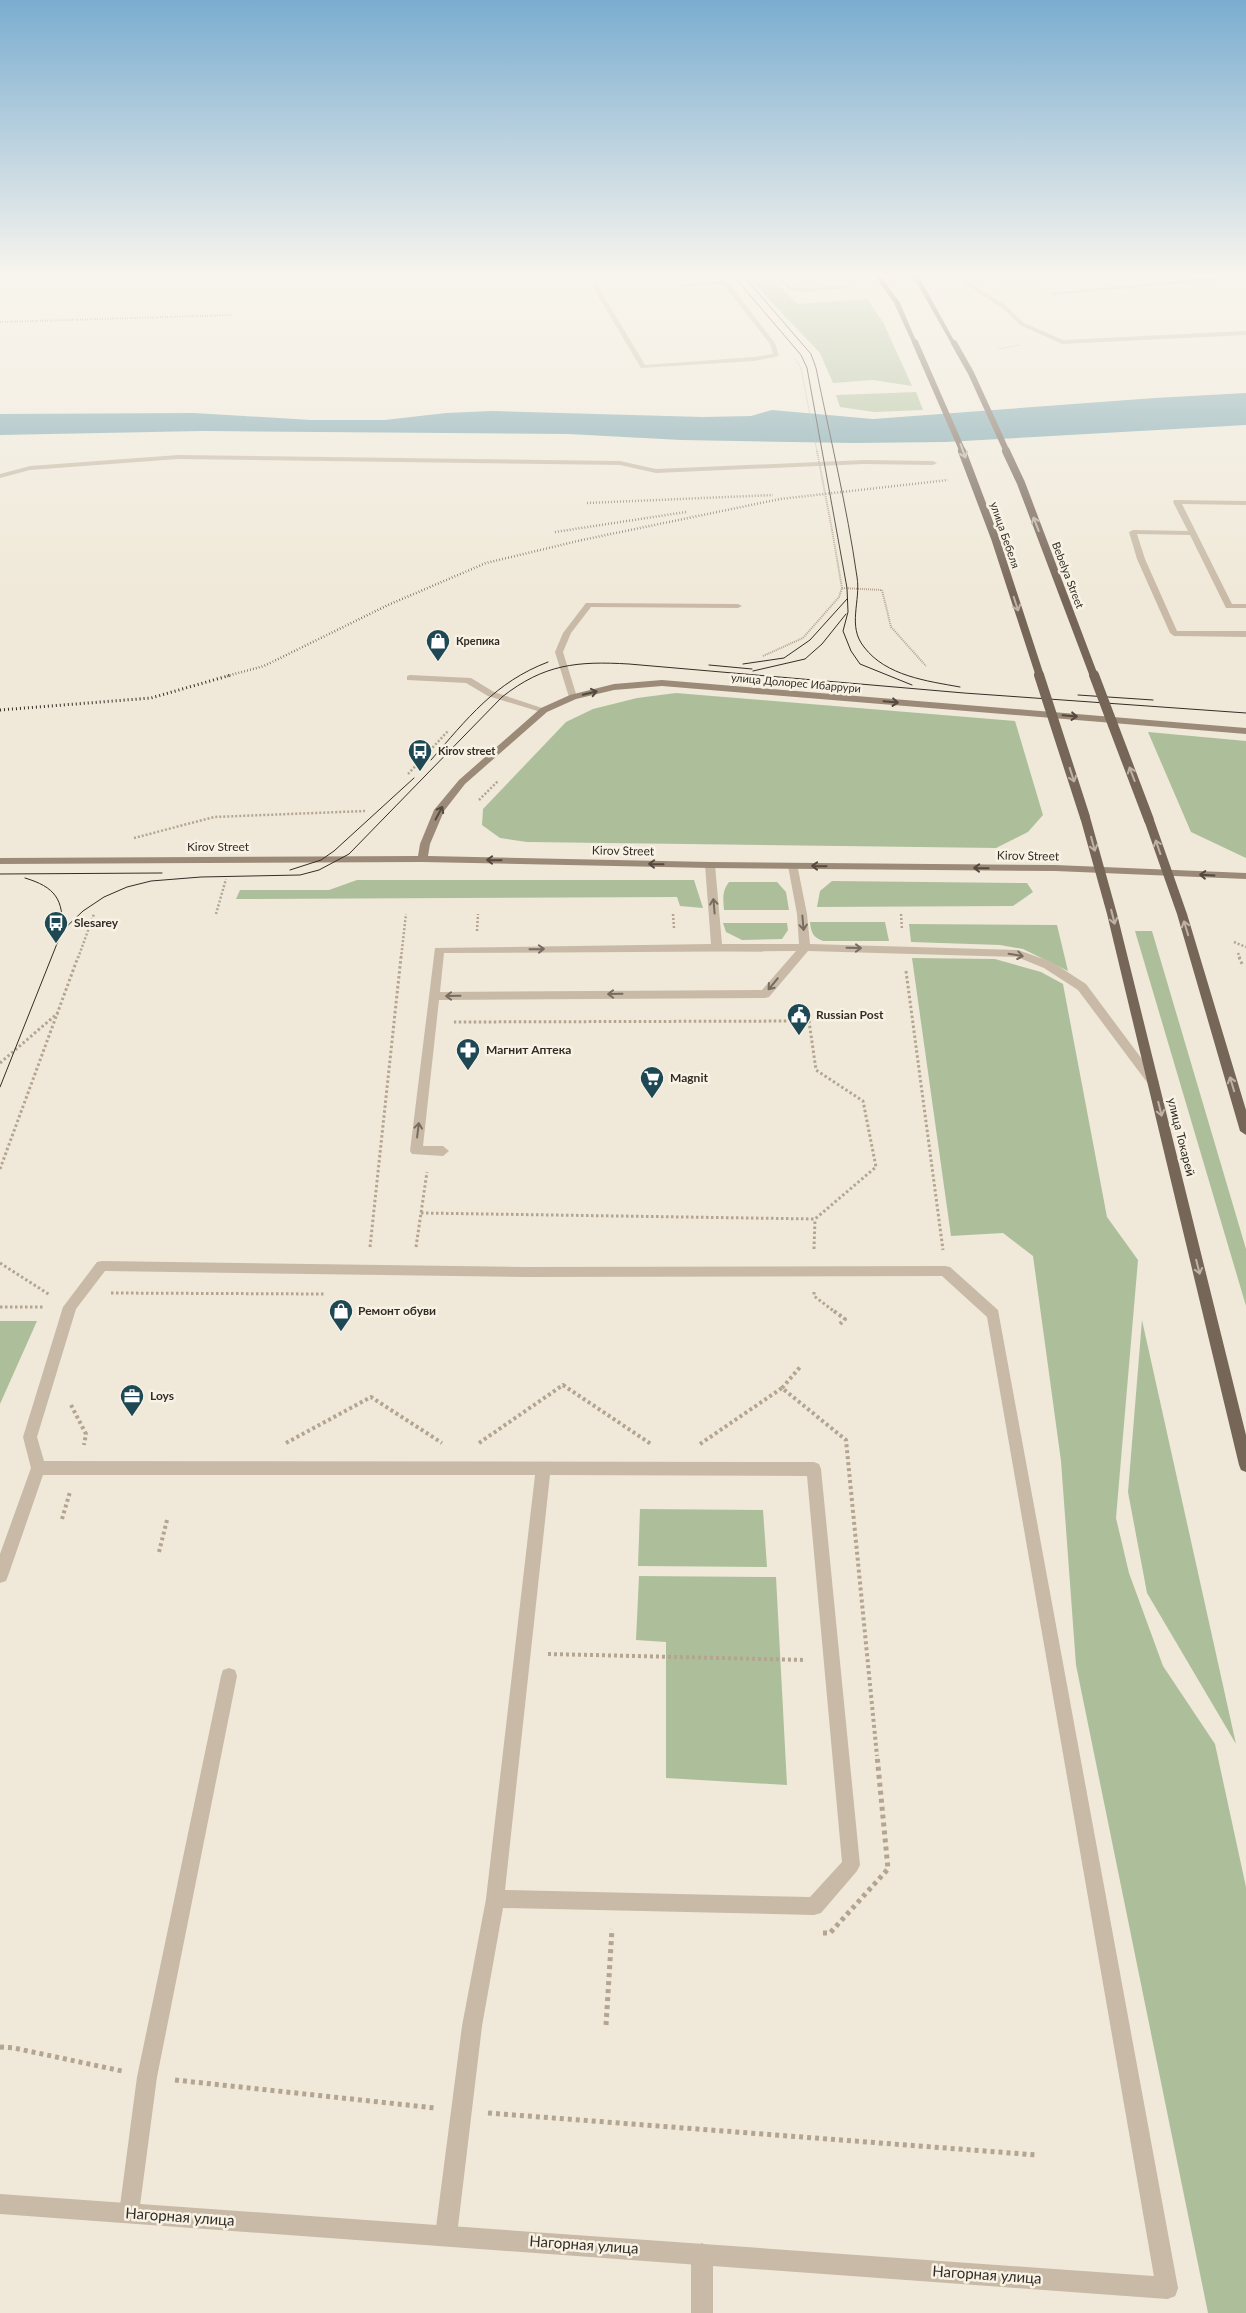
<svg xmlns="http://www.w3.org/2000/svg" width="1246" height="2313" viewBox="0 0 1246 2313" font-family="Lato,sans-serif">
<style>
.green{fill:#adbf9a}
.water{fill:#79a3ad}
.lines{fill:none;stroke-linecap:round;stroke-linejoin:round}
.path-far5{stroke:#b4a590;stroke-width:1;stroke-dasharray:1 1;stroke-linecap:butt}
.path-far4{stroke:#b4a590;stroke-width:2;stroke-dasharray:1 1;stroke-linecap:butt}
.path-far3{stroke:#b4a590;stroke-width:2.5;stroke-dasharray:2 2;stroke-linecap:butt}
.path-far2{stroke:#b4a590;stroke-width:3;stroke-dasharray:2.5 2.5;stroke-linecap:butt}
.path-far1{stroke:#b4a590;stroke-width:4;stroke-dasharray:3 3;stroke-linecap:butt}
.path{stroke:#b4a590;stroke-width:5;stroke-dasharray:4 4;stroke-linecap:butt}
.lane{fill:#c8baa6;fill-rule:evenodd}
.street{fill:#c8baa6;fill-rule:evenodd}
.secondary{fill:#9b8a77;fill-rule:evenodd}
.primary{fill:#766658;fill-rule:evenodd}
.tram{stroke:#342d27;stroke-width:1}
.rail-far2{stroke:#342d27;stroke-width:2;stroke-dasharray:0.5 2;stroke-linecap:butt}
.rail-far1{stroke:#342d27;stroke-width:2.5;stroke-dasharray:0.5 2.5;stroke-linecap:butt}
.rail{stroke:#342d27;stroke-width:3;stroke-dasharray:1 3;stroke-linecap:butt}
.path-bridge-far1{stroke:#b4a590;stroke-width:1;stroke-dasharray:1 1;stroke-linecap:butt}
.path-bridge{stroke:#b4a590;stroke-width:2;stroke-dasharray:1 1;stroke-linecap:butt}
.primary-bridge-far2{stroke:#766658;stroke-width:6}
.primary-bridge-far1{stroke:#766658;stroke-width:8}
.primary-bridge{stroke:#766658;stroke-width:10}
.oneway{stroke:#beb3a6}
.oneway2{stroke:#53493f}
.oneway3{stroke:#776c60}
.labels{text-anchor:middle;stroke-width:5;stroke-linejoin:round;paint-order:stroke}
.far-street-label{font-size:11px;fill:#342d27;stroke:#f8f2e5}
.far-poi-label{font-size:11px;font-weight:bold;fill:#342d27;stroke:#f8f2e5;text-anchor:start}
.street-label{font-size:12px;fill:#342d27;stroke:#f8f2e5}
.poi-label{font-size:12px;font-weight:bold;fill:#342d27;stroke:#f8f2e5;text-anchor:start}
.near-street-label{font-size:15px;fill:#342d27;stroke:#f8f2e5}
</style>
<rect width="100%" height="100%" fill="#f0e9d9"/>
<g class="green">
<path d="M744,273H765L798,304L867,299L883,322L912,386L873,380L833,383L820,353Z"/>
<path d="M916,392L923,410L874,412L840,407L836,395Z"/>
<path d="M676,693L1015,721L1043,815L1028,832L996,848L527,842L500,838L482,825L483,809L566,722L593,709L637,698Z"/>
<path d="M1148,732L1246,741V858L1191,832Z"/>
<path d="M357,880H694L703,908L680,906L677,897L236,899L240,890H329Z"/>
<path d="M832,881L1027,883L1033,892L1013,906L817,907L820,891Z"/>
<path d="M729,882H777L786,892L789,910H724C723,899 722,891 729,882Z"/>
<path d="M810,922H885L889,941H823C813,937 811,933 810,922Z"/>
<path d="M723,923H787L788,930L782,939L742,940L726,932Z"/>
<path d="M909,924L1057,925L1068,971L1023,949L1000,945L911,942Z"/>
<path d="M1135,931H1152L1246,1249V1306Z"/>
<path d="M912,958L995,959L1041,972L1063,984L1107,1217L1138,1260L1116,1518L1129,1573L1163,1666L1215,1744L1246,1887V2313H1208L1076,1665L1061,1461L1033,1256L1003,1233L951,1236Z"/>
<path d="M1142,1320L1236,1744L1147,1593L1128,1492Z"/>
<path d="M0,1321H37L0,1404Z"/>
<path d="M640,1509L763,1510L767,1567L638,1566Z"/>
<path d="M639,1576L776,1577L787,1785L666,1778V1642L636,1640Z"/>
</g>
<path class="water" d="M1246,393V425L945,442L853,443L681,440L568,434L203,431L0,435V414L194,413L311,420H385L446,413L492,411L703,417L751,416L772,410L873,419L1155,398Z"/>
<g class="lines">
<g class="path-far5">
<path d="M999,280L1025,283L1037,287"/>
<path d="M998,349L1020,345"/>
<path d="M795,359L801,368"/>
</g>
<g class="path-far4">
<path d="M832,530L842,588"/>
<path d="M763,656L803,638L839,597L842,588L882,590L891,627L926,666"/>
</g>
<g class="path-far3">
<path d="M408,774L448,731"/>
<path d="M479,800L498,781"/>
<path d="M134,838L214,817L365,811"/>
<path d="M216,914L226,879"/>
<path d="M673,914L674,928"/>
<path d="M901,914L902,930"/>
<path d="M477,931L478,914"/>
<path d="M1234,942L1246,947"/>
<path d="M1238,953L1240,958"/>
<path d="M78,958L94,914"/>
<path d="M401,958L406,914"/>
</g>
<g class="path-far2">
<path d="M1239,957L1242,964"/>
<path d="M906,971L943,1250"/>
<path d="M0,1063L58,1013"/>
<path d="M0,1169L78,957"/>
<path d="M421,1213L815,1219L876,1167L863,1101L816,1070L809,1021L454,1022"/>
<path d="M370,1247L401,957"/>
<path d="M416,1247L427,1172"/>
<path d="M814,1249L815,1219"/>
<path d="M0,1263L50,1295"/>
<path d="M814,1292V1296L835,1312"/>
<path d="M111,1293L324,1294"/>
<path d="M0,1307H44"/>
</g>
<g class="path-far1">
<path d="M834,1311L845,1319L840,1324"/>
<path d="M782,1388L801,1366"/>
<path d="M71,1405L86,1434L84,1445"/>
<path d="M286,1443L371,1397L442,1443"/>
<path d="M479,1443L563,1385L651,1444"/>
<path d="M700,1444L782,1388L846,1440L877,1756"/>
<path d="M62,1519L70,1492"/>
<path d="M159,1552L167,1520"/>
<path d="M548,1654L806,1660"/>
</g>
<g class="path">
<path d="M823,1933H830L888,1869L877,1755"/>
<path d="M606,2025L612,1929"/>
<path d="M0,2047L14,2048L122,2071"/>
<path d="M175,2080L435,2108"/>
<path d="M488,2113L1037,2155"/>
</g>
<g class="lane">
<path d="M715,273H721L775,343L779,356L754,361L641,368L592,286L595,284L598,286L645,365L754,357L773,354L770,344L723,284L682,287L679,285L721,281Z"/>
<path d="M772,273H778L791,287L803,288L849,286L852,288L803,292L789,290Z"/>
<path d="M178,455L620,461L656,469L864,460L933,461L937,463L933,465L864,464L656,473L620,465L178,459L30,470L0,478V474L30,466Z"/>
<path d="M1174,500L1246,501V505L1182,504L1232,604H1246V608H1226L1190,535L1137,534L1145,559L1177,631H1246V637L1174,636L1170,633L1137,559L1129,532L1133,530L1188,531L1173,502Z"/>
<path d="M586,603L738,604L742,606L738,608L591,607L571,633L563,652L577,697L573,700L569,697L555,652L563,633Z"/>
<path d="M410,675L471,678L494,692L548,710L544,713L488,696L466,683L407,680V676Z"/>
<path d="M710,862L715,865L722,944H799L797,914L788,866L789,864H797L807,914L810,944L1018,950L1052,962L1086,984L1159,1082L1157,1085H1149L1078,990L1044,968L1017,957L808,951L769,997L765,998L439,1000L423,1146H443L449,1151L443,1156L412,1154L410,1151L435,948L711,944L705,865ZM796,951L762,990L440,992L444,953Z"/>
<path d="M102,1261L524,1267L945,1266L950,1267L998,1310L1178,2288L1175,2296L1167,2299L1159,2296L1156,2288L987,1317L942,1276L524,1277L105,1271L76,1309L37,1437L44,1461L814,1462L819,1464L821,1469L860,1865L857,1871L821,1913L814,1915L503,1908L482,2026L457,2235L453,2242L446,2246L439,2242L435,2235L462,2026L486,1899L535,1475H43L8,1576L6,1581L0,1583V1554L31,1468L23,1437L63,1307L97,1262ZM550,1475L807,1476L842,1862L810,1897L505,1890Z"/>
<path d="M229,1668L235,1670L237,1676L157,2077L139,2213L136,2220L129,2223L122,2220L119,2213L137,2077L221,1676L223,1670Z"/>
<path d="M702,2243L709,2247L713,2254V2313H691V2254L695,2247Z"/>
</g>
<g class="street">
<path d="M955,273H961L969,282L1006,306L1024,323L1063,340L1246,331V335L1062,344L1020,325L1002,308L965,284Z"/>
<path d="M1246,274V278L1053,295L1050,293Z"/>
<path d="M0,2194L1167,2277L1175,2280L1178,2288L1175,2296L1167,2299L0,2214Z"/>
</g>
<path class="secondary" d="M662,680L1246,728V734L662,686L614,690L576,699L547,712L465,784L444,811L430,844L428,856L710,862L1055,865L1246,873V879L1055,871L710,868L422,862L0,864V858L418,856L420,844L434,810L459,780L541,708L570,695L614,684Z"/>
<g class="primary">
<path d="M873,273H879L900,303L917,343L912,342L894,303Z"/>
<path d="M911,273H917L956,344L951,343Z"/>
<path d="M1085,814L1090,817L1117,914L1246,1435V1472L1241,1470L1239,1465L1107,914L1080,817Z"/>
<path d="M1149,817L1154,820L1187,914L1246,1110V1135L1240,1131L1177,914L1144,820Z"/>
</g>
<g class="tram">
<path d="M731,273L801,355L807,368L847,588L848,612L843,631L851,651L860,664L912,685"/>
<path d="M741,273L811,354L816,368C830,437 847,507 857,577C861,601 847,626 864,647C886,676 927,681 960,687"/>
<path d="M743,664L784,658L810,640L847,599"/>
<path d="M709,665L752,669"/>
<path d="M753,671L805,659L822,644L846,614"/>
<path d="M1078,695L1153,700"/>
<path d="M431,760C467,719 495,682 548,662"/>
<path d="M290,870L321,860L334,851L414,778"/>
<path d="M0,874L162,873"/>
<path d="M25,878C55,887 64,899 62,931"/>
<path d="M0,1087L62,931L83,911L104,897L127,887L151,881L201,877L300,875L319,870L349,854L502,697C544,664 577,661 629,664L964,693L1246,713"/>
</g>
<path class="rail-far2" d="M0,322L232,315"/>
<g class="rail-far1">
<path d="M587,503L773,495"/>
<path d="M555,532L686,512"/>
<path d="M227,676L264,666L388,605L486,563L582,540L780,499L948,480"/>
</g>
<path class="rail" d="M0,710L151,698L231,675"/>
<path class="path-bridge-far1" d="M801,368L817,452"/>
<path class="path-bridge" d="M817,451L832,530"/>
<g class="primary-bridge-far2">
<path d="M915,342L963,452"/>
<path d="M954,343L971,373L1007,452"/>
</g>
<g class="primary-bridge-far1">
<path d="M962,451L995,538L1040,676"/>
<path d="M1006,451L1021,483L1094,676"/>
</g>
<g class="primary-bridge">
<path d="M1039,675L1085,817"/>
<path d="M1094,675L1149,820"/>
</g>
</g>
<defs><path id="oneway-shaft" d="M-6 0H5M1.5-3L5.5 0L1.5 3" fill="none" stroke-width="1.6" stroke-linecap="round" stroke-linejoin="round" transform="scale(1.25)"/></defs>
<g class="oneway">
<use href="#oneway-shaft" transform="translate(963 451) rotate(70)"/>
<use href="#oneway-shaft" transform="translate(1036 524) rotate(-111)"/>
<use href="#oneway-shaft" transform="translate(1016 604) rotate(72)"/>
<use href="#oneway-shaft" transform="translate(1132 774) rotate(-111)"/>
<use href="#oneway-shaft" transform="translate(1072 775) rotate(72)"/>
<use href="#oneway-shaft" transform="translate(1093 844) rotate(75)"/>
<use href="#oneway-shaft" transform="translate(1158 847) rotate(-109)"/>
<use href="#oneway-shaft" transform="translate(1113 917) rotate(76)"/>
<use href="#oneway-shaft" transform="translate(1186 928) rotate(-107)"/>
<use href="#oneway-shaft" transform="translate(1232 1084) rotate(-107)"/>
<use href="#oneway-shaft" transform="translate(1160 1109) rotate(76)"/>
<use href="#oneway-shaft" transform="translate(1198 1267) rotate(76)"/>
</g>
<g class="oneway2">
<use href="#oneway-shaft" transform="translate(590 693) rotate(-14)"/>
<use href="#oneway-shaft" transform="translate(891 702) rotate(5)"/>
<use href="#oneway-shaft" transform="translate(1070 716) rotate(5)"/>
<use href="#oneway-shaft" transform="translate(439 813) rotate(-62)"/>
<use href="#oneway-shaft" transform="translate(494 860) rotate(-179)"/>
<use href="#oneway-shaft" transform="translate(656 864) rotate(-179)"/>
<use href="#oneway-shaft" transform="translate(819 866) rotate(-179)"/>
<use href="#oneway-shaft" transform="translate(981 868) rotate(-179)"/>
<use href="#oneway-shaft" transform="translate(1207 875) rotate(-177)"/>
</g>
<g class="oneway3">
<use href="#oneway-shaft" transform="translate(714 906) rotate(-95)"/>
<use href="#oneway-shaft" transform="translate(803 923) rotate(85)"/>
<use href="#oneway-shaft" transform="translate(854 948) rotate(1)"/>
<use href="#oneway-shaft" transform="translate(537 949) rotate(-1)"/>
<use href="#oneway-shaft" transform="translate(1016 955) rotate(9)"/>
<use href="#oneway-shaft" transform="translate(773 984) rotate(130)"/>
<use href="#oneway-shaft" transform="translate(615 994) rotate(179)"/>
<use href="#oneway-shaft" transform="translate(453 996) rotate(179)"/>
<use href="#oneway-shaft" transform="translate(418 1130) rotate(-83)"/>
</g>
<linearGradient id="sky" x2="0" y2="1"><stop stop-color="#7badd0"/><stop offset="0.46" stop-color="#f8f5ee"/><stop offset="1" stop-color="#f8f5ee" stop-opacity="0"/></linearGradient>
<rect width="1246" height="597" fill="url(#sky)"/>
<defs>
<g id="shop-pin" transform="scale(1.25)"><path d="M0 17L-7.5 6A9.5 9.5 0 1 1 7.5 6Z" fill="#1e4954" stroke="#f8f2e5"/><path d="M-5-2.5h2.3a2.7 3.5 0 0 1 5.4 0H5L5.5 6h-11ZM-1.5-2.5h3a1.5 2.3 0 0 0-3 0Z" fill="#fff"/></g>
<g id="bus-pin" transform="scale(1.25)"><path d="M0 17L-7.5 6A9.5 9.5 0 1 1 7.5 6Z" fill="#1e4954" stroke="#f8f2e5"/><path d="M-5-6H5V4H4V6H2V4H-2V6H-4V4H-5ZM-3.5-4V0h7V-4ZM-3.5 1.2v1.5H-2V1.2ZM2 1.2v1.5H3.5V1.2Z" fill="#fff"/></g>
<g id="civic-pin" transform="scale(1.25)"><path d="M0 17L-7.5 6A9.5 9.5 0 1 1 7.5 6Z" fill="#1e4954" stroke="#f8f2e5"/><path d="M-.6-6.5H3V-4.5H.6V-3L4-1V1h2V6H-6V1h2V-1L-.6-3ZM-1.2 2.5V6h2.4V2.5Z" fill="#fff"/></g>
<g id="pharmacy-pin" transform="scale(1.25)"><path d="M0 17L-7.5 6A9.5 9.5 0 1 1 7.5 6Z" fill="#1e4954" stroke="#f8f2e5"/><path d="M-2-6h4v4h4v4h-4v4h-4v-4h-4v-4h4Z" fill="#fff"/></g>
<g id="supermarket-pin" transform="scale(1.25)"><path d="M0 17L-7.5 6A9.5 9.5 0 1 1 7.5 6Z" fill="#1e4954" stroke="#f8f2e5"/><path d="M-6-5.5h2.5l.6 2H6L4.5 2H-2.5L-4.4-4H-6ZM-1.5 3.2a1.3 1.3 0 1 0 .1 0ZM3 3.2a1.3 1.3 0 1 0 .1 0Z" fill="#fff"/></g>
<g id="office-pin" transform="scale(1.25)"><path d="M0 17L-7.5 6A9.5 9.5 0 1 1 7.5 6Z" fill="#1e4954" stroke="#f8f2e5"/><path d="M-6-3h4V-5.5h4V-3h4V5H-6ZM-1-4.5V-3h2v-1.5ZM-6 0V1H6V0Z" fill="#fff"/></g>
</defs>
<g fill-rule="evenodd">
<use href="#shop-pin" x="438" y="641"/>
<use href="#bus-pin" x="420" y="751"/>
<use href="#bus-pin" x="56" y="923"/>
<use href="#civic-pin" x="799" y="1015"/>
<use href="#pharmacy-pin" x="468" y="1050"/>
<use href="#supermarket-pin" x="652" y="1078"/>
<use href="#shop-pin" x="341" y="1311"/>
<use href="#office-pin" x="132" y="1396"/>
</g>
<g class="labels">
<g class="far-street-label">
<text transform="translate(1005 535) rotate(71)" y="4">улица Бебеля</text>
<text transform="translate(1068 575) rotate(69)" y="4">Bebelya Street</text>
<text transform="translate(796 683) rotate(5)" y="4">улица Долорес Ибаррури</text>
</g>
<g class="far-poi-label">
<text x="456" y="645">Крепика</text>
<text x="438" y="755">Kirov street</text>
</g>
<g class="street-label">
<text x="218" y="851">Kirov Street</text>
<text transform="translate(623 851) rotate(1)" y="4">Kirov Street</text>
<text transform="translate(1028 856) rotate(1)" y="4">Kirov Street</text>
<text transform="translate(1181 1137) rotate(76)" y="4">улица Токарей</text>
</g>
<g class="poi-label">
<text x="74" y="927">Slesarey</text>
<text x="816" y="1019">Russian Post</text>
<text x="486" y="1054">Магнит Аптека</text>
<text x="670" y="1082">Magnit</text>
<text x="358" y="1315">Ремонт обуви</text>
<text x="150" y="1400">Loys</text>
</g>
<g class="near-street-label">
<text transform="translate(180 2217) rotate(4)" y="5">Нагорная улица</text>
<text transform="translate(584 2245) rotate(4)" y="5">Нагорная улица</text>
<text transform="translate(987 2275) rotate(4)" y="5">Нагорная улица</text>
</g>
</g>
</svg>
